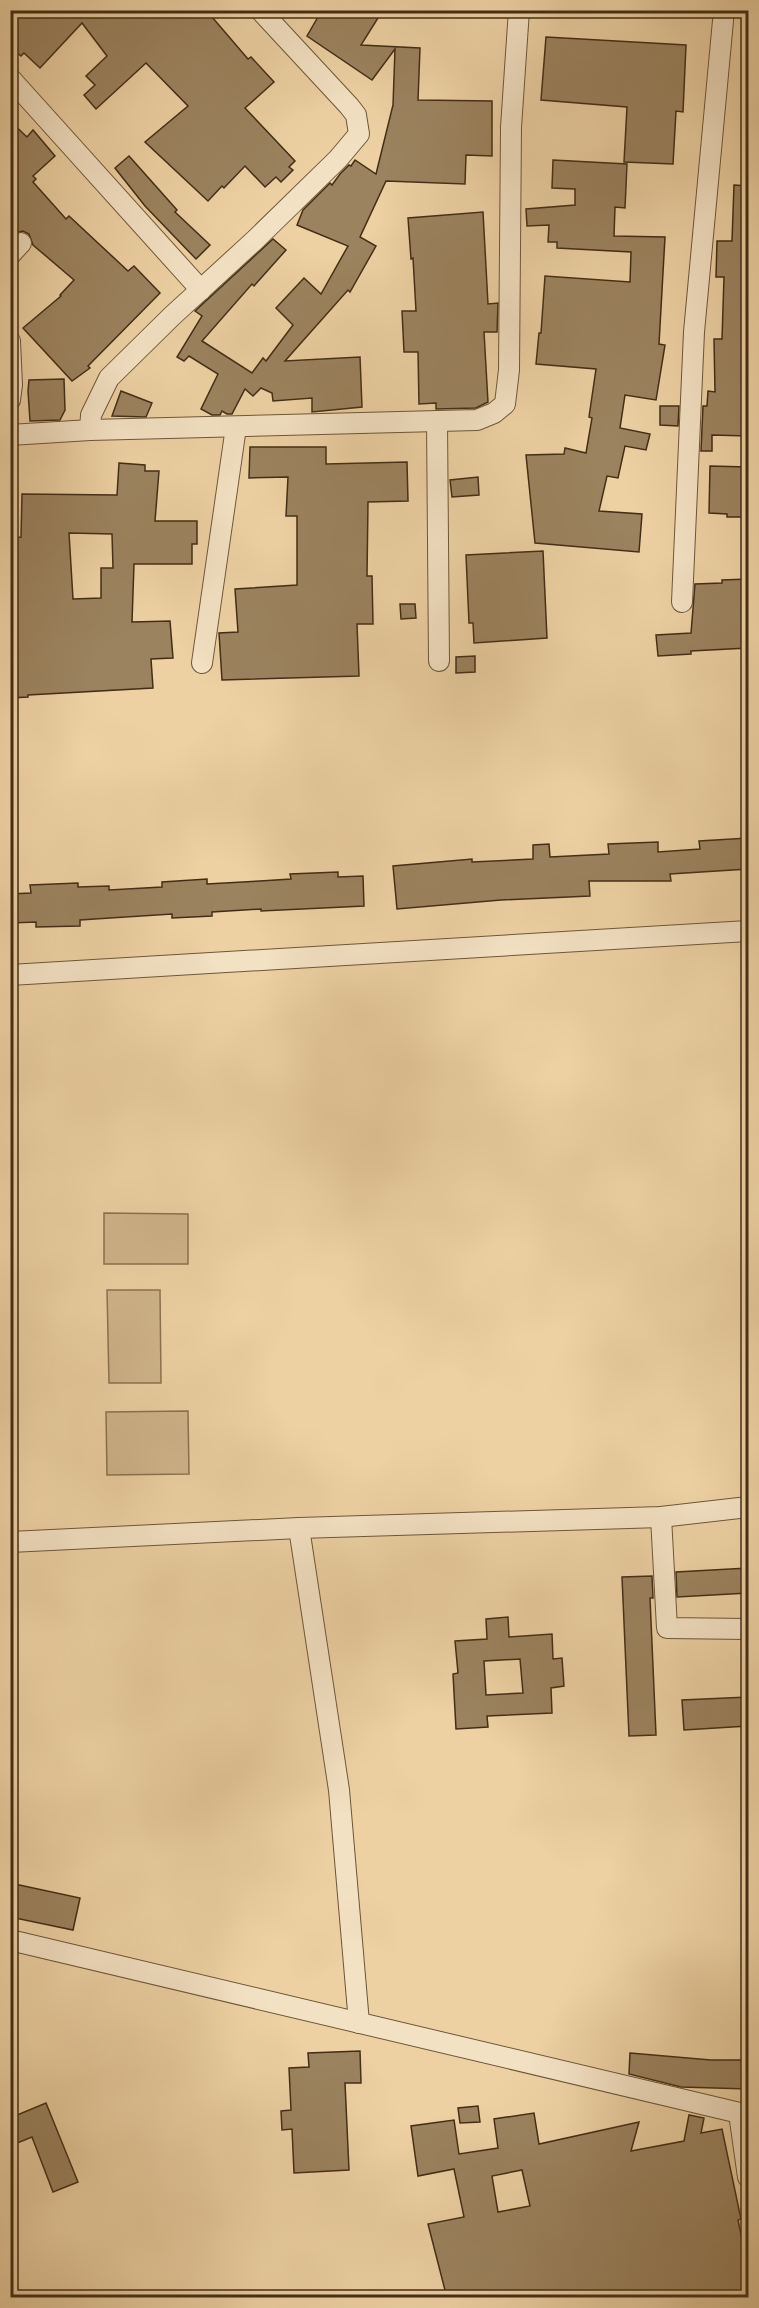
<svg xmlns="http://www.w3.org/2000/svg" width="759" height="2308" viewBox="0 0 759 2308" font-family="'IM FELL English',serif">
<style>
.park{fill:#d0b58b;stroke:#8a7250;stroke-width:1.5}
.building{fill:#9b835f;stroke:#432e15;stroke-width:1.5;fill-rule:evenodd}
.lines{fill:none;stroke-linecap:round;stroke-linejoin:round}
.street-casing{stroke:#6e5738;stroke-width:22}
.street{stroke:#f3e1c3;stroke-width:20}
</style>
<rect width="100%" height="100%" fill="#edd1a3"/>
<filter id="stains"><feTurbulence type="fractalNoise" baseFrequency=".00333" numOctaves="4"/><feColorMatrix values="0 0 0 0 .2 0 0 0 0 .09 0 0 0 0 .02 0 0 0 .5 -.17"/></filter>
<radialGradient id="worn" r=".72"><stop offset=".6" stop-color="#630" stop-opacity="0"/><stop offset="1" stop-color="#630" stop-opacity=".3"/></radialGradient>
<g class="park">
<path d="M104,1213L188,1214V1264H104Z"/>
<path d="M107,1290H160L161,1383H109Z"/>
<path d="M188,1411L189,1474L107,1475L106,1412Z"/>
</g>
<g class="building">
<path d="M10,10H206L248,59L251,57L274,82L245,108L295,161L289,167L293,170L281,182L276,177L265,187L245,166L224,188L222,186L208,201L145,142L188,106L146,63L96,109L84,95L95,85L86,76L107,56L82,23L40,68L24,53L21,56L10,47Z"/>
<path d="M322,10H383L361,45L420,48L418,100L492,101V156L466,155L465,184L386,181L360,237L376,246L350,292L348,290L285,361L360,357L362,407L312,412V398L273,401L272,393L261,388L253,396L245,389L232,414H227L222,411L220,415H212L201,409L218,374L189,356L184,361L177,357L202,316L195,311L273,239L286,250L254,286L252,284L202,341L252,373L263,358L266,361L293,325L276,308L304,278L321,294L348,246L297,225L303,210L330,183L332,185L340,174L349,165L351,166L355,160L376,174L393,105L395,49L372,80L307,36Z"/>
<path d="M546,37L686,45L683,112L676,111L673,164L624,162L627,107L541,100Z"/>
<path d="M10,121L27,137L33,130L55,156L33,176L36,179L33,182L66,219L69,216L128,271L134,266L160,293L88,366L90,368L72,381L23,328L61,296L60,295L74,280L33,245L29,234L23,231L15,233L10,228Z"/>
<path d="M129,156L177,210L175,212L210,245L196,259L145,206L115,168Z"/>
<path d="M553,160L627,164L625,208L615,207L614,236L665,237L659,344L665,345L656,400L625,395L620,428L650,434L646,450L625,446L618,478L607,476L599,511L642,514L639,552L535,543L526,455L564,454L565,448L586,453L592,418L589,417L596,369L536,364L539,333H541L545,276L630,282L631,252L557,248V242H548L549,225L527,226L526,209L575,205V189L552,188Z"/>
<path d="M734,185L748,186V436L712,435V451H701L703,406H707L708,391L715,392L714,339H722L724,277H716L717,241H732Z"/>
<path d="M483,212L488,304L498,303L497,332H484L488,402L476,408L436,409V403L419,404L418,352H404L402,311H416L413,258L411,259L408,218Z"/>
<path d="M64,379L65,410L60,420L30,421L28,391L29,380Z"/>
<path d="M121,391L152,403L146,417L112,416Z"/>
<path d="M660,406H679L678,426L660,425Z"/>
<path d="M250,447H326V464L407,462L408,501L368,502L367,576H372L373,624H357L359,676L222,680L219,633L238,632L235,589L297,585V516H286L288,477L249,478Z"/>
<path d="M119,463L145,465V471H159L155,521H197V544H192V564H134L132,622L170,621L173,658L151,659L153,688L28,695V697L10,698V601H14L10,538L21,537L22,494L117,495ZM69,533L112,534L113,568H101V598L73,599Z"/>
<path d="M710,466L748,467V517H727V514L709,513Z"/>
<path d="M478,477L479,495L452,497L450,480Z"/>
<path d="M543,551L547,638L474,643L473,623H469L466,555Z"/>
<path d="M748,579V648L691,651V654L658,656L656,635L691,633L695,584L722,583V580Z"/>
<path d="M400,604H415L416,618L401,619Z"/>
<path d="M475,656V672L456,673V657Z"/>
<path d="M748,838V869L670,874L671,881H589L590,896L501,900L397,909L393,866L472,859V862L533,859V845L549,844L550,857L609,854L608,844L658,842V852L700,849L699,841Z"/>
<path d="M338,872V877L363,876L364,906L261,911V909L212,912V916L172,918V914L110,918L80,920V926L36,927V922L10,923V894L31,893L30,885L78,883V887L109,886V890L162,887V882L207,879V884L260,881L291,879L290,874Z"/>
<path d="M748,1568V1593L677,1597L676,1572Z"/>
<path d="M652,1576L653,1598H650L656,1735L629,1736L622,1577Z"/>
<path d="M508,1617L509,1637L552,1634L553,1659L562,1658L564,1686L551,1688L552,1713L487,1716L488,1727L456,1729L453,1674L458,1673L455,1641L487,1639L486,1619ZM520,1659L523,1693L486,1695L484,1661Z"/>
<path d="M748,1697V1726L684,1730L682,1700Z"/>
<path d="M10,1883L80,1898L73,1930L10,1917Z"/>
<path d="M360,2051L361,2083H345L349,2170L294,2173L292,2129L282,2130L281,2111L291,2110L289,2068L309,2067L308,2053Z"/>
<path d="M630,2053L711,2060H748V2089L681,2087L629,2074Z"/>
<path d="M46,2103L78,2182L53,2192L32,2137L10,2146V2118Z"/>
<path d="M478,2106L480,2122L460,2123L458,2108Z"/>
<path d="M534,2113L539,2144L639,2122L631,2151L684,2141L689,2115L704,2118L701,2133L722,2129L741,2219L738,2220L748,2269V2298H447L428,2224L464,2217L454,2169L418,2176L411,2126L454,2120L459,2154L498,2148L494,2119ZM522,2170L530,2206L498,2212L492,2176Z"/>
</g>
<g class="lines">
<g class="street-casing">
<g id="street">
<path d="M10,78L201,290"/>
<path d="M10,255L21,243"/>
<path d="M10,341L12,385L10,400"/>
<path d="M437,421L439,661"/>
<path d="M90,430L91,415L109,378L172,316L255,240L338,159L359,134L356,115L349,106L260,10"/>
<path d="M10,435L90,430L477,420L494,413L505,404L509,370L511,127L519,10"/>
<path d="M682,602L694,332L724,10"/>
<path d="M202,663L236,427"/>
<path d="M10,975L748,931"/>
<path d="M661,1517L667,1628L748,1629"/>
<path d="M299,1528L339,1790L359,2023"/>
<path d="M10,1542L299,1528L661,1517L748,1507"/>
<path d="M10,1940L748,2115"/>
<path d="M739,2113L748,2177"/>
</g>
</g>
<use href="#street" class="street"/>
</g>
<rect width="759" height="2308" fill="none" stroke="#edd1a3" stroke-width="36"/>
<rect x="12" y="12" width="735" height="2284" fill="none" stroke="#432e15" stroke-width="3"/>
<rect x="18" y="18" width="723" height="2272" fill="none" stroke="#432e15" stroke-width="1.5"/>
<rect width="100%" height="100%" filter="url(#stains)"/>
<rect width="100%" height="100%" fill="url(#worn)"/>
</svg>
